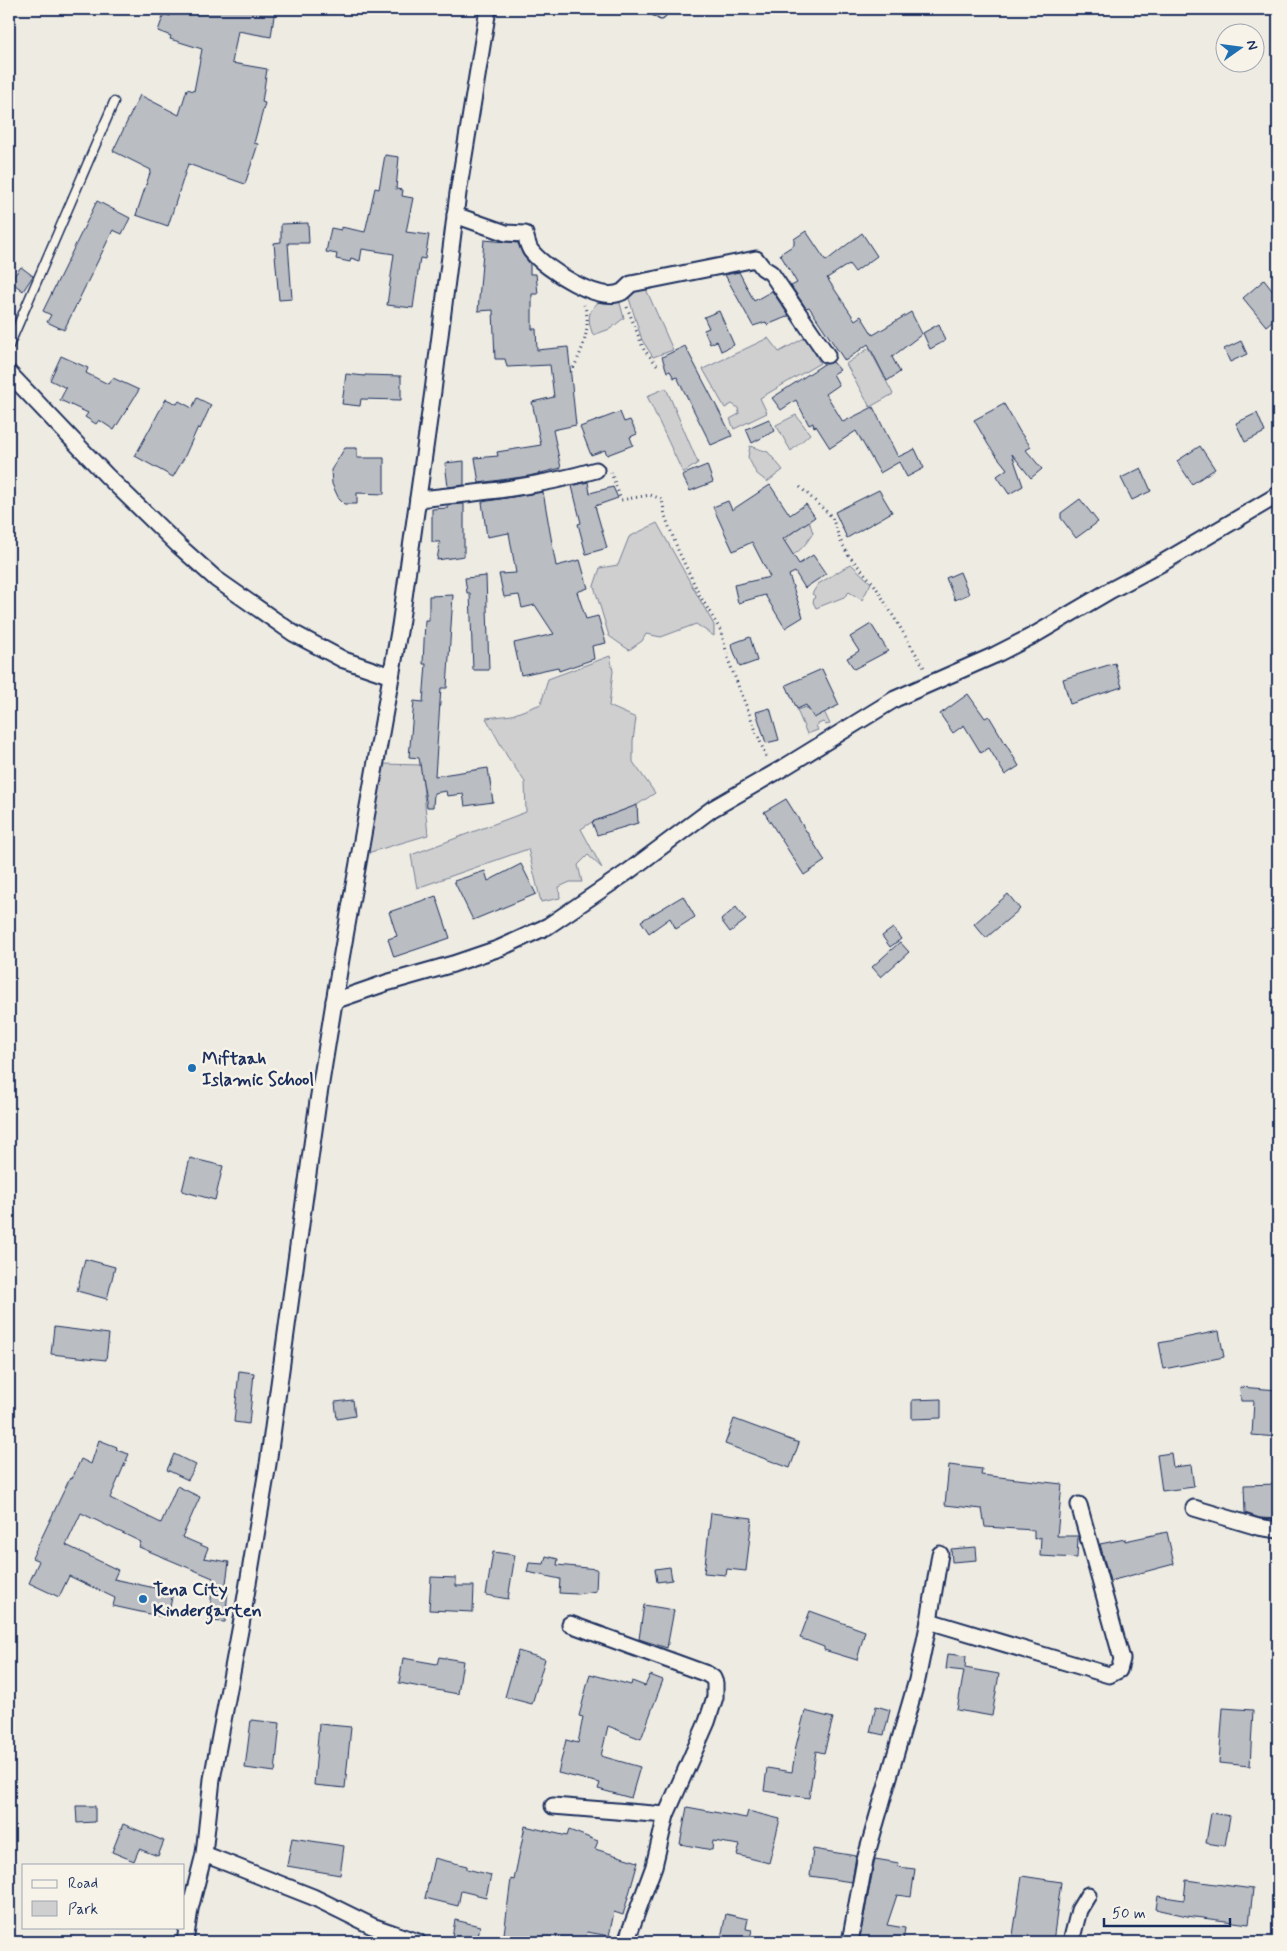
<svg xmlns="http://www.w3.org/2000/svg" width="1287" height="1951" viewBox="0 0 1287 1951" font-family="Mynerve,sans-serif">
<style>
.green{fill:#cfcfcf;stroke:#757f96}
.building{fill:#babdc2;stroke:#1b2f5e}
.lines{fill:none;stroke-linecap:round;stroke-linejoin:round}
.service-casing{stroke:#1b2f5e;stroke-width:11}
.minor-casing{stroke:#1b2f5e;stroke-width:19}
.path{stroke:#1b2f5e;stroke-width:3;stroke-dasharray:1 4;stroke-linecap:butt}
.service{stroke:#f7f3e8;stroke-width:8}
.minor{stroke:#f7f3e8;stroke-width:15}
.poi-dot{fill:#1f6fb2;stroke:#f7f3e8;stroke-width:2}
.labels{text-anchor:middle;stroke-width:5;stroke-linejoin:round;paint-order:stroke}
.poi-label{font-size:18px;font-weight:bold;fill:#1b2f5e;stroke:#f7f3e8;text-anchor:start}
</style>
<rect width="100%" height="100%" fill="#eeebe2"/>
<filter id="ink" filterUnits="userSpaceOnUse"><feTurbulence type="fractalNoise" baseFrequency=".02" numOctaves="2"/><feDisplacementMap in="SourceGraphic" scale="10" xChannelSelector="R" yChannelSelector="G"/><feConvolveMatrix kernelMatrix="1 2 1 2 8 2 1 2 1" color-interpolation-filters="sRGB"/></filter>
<g filter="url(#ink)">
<g class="green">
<path d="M646,289L673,350L653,357L642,340L627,292Z"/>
<path d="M618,296L624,318L610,329L593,335C588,321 586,312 599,302H606Z"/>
<path d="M806,337L820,363L760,398L767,413L734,429L730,419L739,414L738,408L732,404L725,408L703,369L768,338L779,352Z"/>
<path d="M869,348L893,394L870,407L846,364Z"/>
<path d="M666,388L698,463L683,473L647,396Z"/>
<path d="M796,415L810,434L791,451L776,425Z"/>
<path d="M750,446L768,452L783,470L767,482L756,473L748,457Z"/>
<path d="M809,521L813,533C803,549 797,554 780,562C781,537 791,534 809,521Z"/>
<path d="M657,523L714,625V636L696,624L661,637L646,634L642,641L629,650L609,636L594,586L600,568L618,565L629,537Z"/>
<path d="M851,564L871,583L862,600L849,592L844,597L816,608L813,602L815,596L812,594L818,584Z"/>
<path d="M610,656L613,671L609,706L636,718L633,741V762L655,793L637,805L592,822L581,829L602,868L588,855L578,865L582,882H570L559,887L560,898L541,902L528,849L417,888L411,855L526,812L525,782L507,756L486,718L512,715L541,704L548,679Z"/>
<path d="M821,705L830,724L826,725L823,722L816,725L818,730L807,734L797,710L806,707L808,711Z"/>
<path d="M382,764L421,765L428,835L364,854Z"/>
</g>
<g class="building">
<path d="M172,9H275L271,37L238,31L232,63L267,69L262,102L265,103L254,143L258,144L245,184L188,164L168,226L136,215L151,170L113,151L140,95L179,115L187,89L194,91L202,49L170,39L171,36L158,31L164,14L170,16Z"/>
<path d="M385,155L399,157L396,189L403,190L402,196L413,198L406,232L429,235L425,259L420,258L413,308L387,305L394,254L362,249L360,261L351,258L350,262L336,259L337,254L326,252L331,228L341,230V227L365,232L375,188L379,189Z"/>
<path d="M97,201L130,218L122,234L113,230L64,330L47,322L51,315L43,311Z"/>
<path d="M308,223L309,243H288L292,299L279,300L274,243L281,242V224Z"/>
<path d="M806,231L826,261L862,233L877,256L855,272L849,264L827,278L855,320L861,316L873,335L911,312L922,334L892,357L900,372L887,381L868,344L845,361L809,307L806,308L791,286L797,283L780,254L794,245V239Z"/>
<path d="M484,240L518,243L523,255L530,264V274H536L538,294H532V329H536L537,350L568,347L576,425L553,430L561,468L529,476L479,483L475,458L498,456L497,452L541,445L532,402L554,397L550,365L507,367L505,359H495L493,310L478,311Z"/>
<path d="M21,267L33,276L23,291L10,281Z"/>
<path d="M739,272L754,301L772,291L789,316L767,325L766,322L753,326L725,275Z"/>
<path d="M1264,280L1278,298V316L1266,326L1243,298Z"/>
<path d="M719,311L734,345L721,351L717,341L710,344L704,330L709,328L704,317Z"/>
<path d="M939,324L945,341L930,349L923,333Z"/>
<path d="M1241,341L1247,354L1230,362L1224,349Z"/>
<path d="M685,346L732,436L711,445L677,377L674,378L670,371L667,372L662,357Z"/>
<path d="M61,356L88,368L86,373L108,384L113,378L139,390L114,430L99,420L96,424L85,417L88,413L60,400L66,388L50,380Z"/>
<path d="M833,362L840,370L833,374L839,385L826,394L843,422L873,407L898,457L915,449L924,468L907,477L899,462L880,473L856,431L830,448L816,426L814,427L813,423L809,425L796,400L781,410L772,398L824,364Z"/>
<path d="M346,374L365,376V375L401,376V400L361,399L360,406L342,404Z"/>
<path d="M197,398L211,405L200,429L198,427L184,458L173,477L135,456L166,399L177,404L179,401L192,408Z"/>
<path d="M1004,404L1020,432L1031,447L1026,450L1042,469L1031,478L1012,454L1023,486L1009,494L997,476L1007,469L989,446L974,420Z"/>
<path d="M620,412L624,422L630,420L637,434L630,437L633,445L607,455L605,450L591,455L580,427Z"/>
<path d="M1257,413L1265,432L1245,442L1236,423Z"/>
<path d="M769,419L775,431L752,443L746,429Z"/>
<path d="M1200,446L1215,469L1192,484L1177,461Z"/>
<path d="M345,448H357V458H384V494L357,493V504H344L339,499L332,484L331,470Z"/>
<path d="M464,461V485L448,487L445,463Z"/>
<path d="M707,465L713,482L690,491L682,475Z"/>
<path d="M1141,468L1151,491L1132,500L1121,478Z"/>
<path d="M588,482L590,493L613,487L618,498L595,506L607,548L586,554L578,524L581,523L572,486Z"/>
<path d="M770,485L790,515L806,504L815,517L783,539L799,564L813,555L826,574L805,588L795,572L789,575L803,617L785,628L765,595L738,603L734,585L770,577L752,542L733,551L713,507L728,501L732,510Z"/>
<path d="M879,490L892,512L847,538L835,512Z"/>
<path d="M543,492L556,566L580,560L588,588L577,592L586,619L598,616L606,643L592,646L594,659L559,671L558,667L521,675L514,643L554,634L535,605L522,608L519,595L504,597L499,574L516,573L509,533L487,537L482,502Z"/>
<path d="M1080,499L1098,522L1076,538L1061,518V513Z"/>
<path d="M464,504V556L437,560L440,542H432V509L448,508V505Z"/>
<path d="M960,572L969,594L955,600L946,578Z"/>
<path d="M486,576L489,670H473L470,593H467L465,578Z"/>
<path d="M453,595L447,688H441L435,776L488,768L493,802L465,806L463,794L447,796L446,791L434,793L433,807H427L419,758L409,757L414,701L423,702L426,664H423L425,620H429V596Z"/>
<path d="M871,624L888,651L854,669L847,658L859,651L850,637Z"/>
<path d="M750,637L757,661L740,667L731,644Z"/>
<path d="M1115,663L1122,687L1070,704L1063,679Z"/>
<path d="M822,669L839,705L814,718L806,705L797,709L786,685Z"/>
<path d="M968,694L985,718L989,716L1019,766L1005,775L989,748L981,753L964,725L953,733L940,714Z"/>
<path d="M770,708L779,740L766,743L756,712Z"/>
<path d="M786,799L825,861L804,875L764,812Z"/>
<path d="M637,805L638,823L597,835L592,822Z"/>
<path d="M521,864L536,894L473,920L454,881L485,871L488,881Z"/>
<path d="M1008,894L1020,909L986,938L974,924Z"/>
<path d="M436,896L450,938L394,957L388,939L397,936L389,912Z"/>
<path d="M683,896L695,917L676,929L670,918L649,933L641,921Z"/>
<path d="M736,907L746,920L730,932L721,920Z"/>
<path d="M893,928L901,939L890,947L882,936Z"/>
<path d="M900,942L909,952L881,977L872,967Z"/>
<path d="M190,1158L223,1166L215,1200L182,1191Z"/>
<path d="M85,1259L115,1267L107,1299L77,1291Z"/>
<path d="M54,1327L109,1334L106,1360L51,1354Z"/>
<path d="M1219,1331L1224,1357L1164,1369L1159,1343Z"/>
<path d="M239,1371L254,1373L249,1424L234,1422Z"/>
<path d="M1240,1387L1278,1390V1437L1252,1435L1254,1401H1241Z"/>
<path d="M941,1399V1418L912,1419V1400Z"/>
<path d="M353,1400L355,1416L337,1419L335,1402Z"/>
<path d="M734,1419L799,1443L790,1468L725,1444Z"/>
<path d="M99,1440L117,1447L116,1450L129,1454L110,1498L161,1523L177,1486L200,1497L182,1537L208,1548L204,1558L229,1562L225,1590H228L225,1622L209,1621L213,1578L139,1547L141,1542L81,1513L66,1545L118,1570L114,1579L173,1592L168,1618L113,1606L115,1598L69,1576L59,1597L29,1583L39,1561L32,1558L70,1478L72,1479L81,1459L91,1464Z"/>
<path d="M1171,1453L1173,1467L1191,1465L1194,1487L1162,1491L1157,1455Z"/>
<path d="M174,1454L196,1465L188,1480L167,1470Z"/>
<path d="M949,1465L982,1469L981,1475L1062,1484L1057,1536H1078L1077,1558L1040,1556L1041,1537L1034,1539V1530L985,1527L982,1509L945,1505Z"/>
<path d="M1278,1484V1519L1260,1518L1245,1513L1244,1485Z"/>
<path d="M711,1513L752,1518L746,1571L727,1569L726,1575L704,1573Z"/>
<path d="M1167,1532L1174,1564L1110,1581L1100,1544L1125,1539V1541Z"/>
<path d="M976,1547L977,1560L952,1562L951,1549Z"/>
<path d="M493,1552L515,1555L508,1599L486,1595Z"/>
<path d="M546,1556L558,1559L557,1565L597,1569L596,1591L577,1594L559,1593L560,1579L527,1572L529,1563L544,1564Z"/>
<path d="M670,1567L672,1580L657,1582L655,1569Z"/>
<path d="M431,1577L456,1578V1586H474L473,1612L429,1610Z"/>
<path d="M644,1605L674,1610L667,1648L639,1639Z"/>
<path d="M810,1611L865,1631L857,1660L824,1650V1647L800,1638Z"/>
<path d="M518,1651L545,1659L532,1704L505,1697Z"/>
<path d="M948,1654L966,1656L965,1668L999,1674L992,1716L957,1710L964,1671L946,1669Z"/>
<path d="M439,1657L463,1661L458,1694L399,1683L403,1658L437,1664Z"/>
<path d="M590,1674L631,1685L632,1681L645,1686L650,1675L663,1680L641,1739L608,1726L601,1756L640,1767L631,1798L598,1789L600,1783L558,1773L566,1740L578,1743L583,1717L579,1716Z"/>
<path d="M876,1706L890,1710L884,1735L870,1732Z"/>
<path d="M1223,1708L1253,1710L1250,1766L1219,1763Z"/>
<path d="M805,1711L833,1718L824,1753L816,1751L809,1798L764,1791L767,1768L792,1772L796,1746Z"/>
<path d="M251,1720L280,1723L275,1772L245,1768Z"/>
<path d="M319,1724L351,1727L345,1788L314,1785Z"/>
<path d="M76,1806H95V1822L77,1823Z"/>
<path d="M687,1807L746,1818L748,1811L780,1819L769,1863L737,1855L740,1845L713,1841L712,1850L680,1844Z"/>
<path d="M1211,1813L1230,1816L1225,1846L1206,1843Z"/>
<path d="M123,1824L164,1841L158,1856L139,1849L134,1861L112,1852Z"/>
<path d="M525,1826L567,1836L569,1830L598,1841L595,1849L638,1862L623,1915L614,1912L609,1936L587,1932L585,1942H503L511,1879L514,1880Z"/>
<path d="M292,1838L344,1846L340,1875L287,1866Z"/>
<path d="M813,1849L856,1856L852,1882L810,1876Z"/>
<path d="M434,1858L467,1866V1869L491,1875L486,1897L461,1891L458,1906L425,1898Z"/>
<path d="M875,1859L899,1863L898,1867L915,1869L911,1897L897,1895L887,1925L905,1928L903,1942H859Z"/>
<path d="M1022,1876L1061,1882L1053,1942H1012Z"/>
<path d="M1186,1880L1253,1889L1249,1924L1187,1916L1156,1909L1158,1896L1184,1900Z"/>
<path d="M726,1914L748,1919L746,1929L752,1930L749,1942H720Z"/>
<path d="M455,1920L480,1926L477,1942L452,1937Z"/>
</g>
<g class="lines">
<g class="service-casing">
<g id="service">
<path d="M652,9L661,15"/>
<path d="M9,346L114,102"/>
</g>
</g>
<g class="minor-casing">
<g id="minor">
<path d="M455,215L506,233L525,234C527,240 528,248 532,252C546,269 599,304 622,292C625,290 628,286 631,284L756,259L763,268L771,273L827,355"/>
<path d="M9,373L107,476L179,546L216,579L293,633L344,660L391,676"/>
<path d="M418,499C479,493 538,487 596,470"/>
<path d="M334,1001L386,983L453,964L500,948L548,926L629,871L712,809L783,768L895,699L995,655L1036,634L1111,590L1162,563L1278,495"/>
<path d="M1194,1508L1258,1527L1278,1530"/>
<path d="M929,1621L1109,1675L1119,1670L1122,1659L1079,1505"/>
<path d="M570,1624L707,1674L713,1678L715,1683V1697L707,1722L666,1815L654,1866L626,1942"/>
<path d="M553,1806L666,1815"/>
<path d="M204,1854L313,1897L372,1926L418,1942"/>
<path d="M185,1942L190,1909L204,1854L212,1779L241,1625L268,1464L318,1101L341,959L400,626L433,391L458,193L488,9"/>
<path d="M850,1942L865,1860L917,1680L929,1621L940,1554"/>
<path d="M1071,1942L1079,1910L1088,1895"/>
</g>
</g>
<g class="path">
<path d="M627,307L644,350L658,366"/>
<path d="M571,372C581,355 593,325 584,305"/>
<path d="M611,472L621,500L650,495L662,499L665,516L678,550L700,596L721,631L729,662L767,759"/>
<path d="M800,487L832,517L840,540L849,556L874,584L925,669"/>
</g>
<use href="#service" class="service"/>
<use href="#minor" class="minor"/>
</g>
</g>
<g class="poi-dot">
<circle cx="192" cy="1068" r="5"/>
<circle cx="143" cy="1599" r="5"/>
</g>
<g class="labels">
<g class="poi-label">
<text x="202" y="1064">Miftaah<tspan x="202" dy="21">Islamic School</tspan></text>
<text x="153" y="1595">Tena City<tspan x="153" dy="21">Kindergarten</tspan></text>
</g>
</g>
<rect width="1287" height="1951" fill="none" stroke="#f7f3e8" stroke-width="30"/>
<rect x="15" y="15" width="1257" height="1921" fill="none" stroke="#1b2f5e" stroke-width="2" filter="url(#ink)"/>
<rect x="22" y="1864" width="162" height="65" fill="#f7f3e8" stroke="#9fa5b1"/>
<rect x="32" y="1880" width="25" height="8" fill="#f7f3e8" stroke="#9fa5b1"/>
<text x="68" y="1888" font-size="15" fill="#1b2f5e">Road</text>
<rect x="32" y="1901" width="25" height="15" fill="#cfcfcf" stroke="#9fa5b1"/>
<text x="68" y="1914" font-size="15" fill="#1b2f5e">Park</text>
<g transform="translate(1240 48) rotate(76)"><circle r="24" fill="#f7f3e8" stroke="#9fa5b1"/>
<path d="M0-4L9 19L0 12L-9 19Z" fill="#1f6fb2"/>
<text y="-8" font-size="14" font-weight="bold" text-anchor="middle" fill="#1b2f5e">N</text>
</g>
<path d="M1104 1918v8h126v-8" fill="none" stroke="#1b2f5e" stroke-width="2.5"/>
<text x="1112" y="1918" font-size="15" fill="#1b2f5e" stroke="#f7f3e8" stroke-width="4" paint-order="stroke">50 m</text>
</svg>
